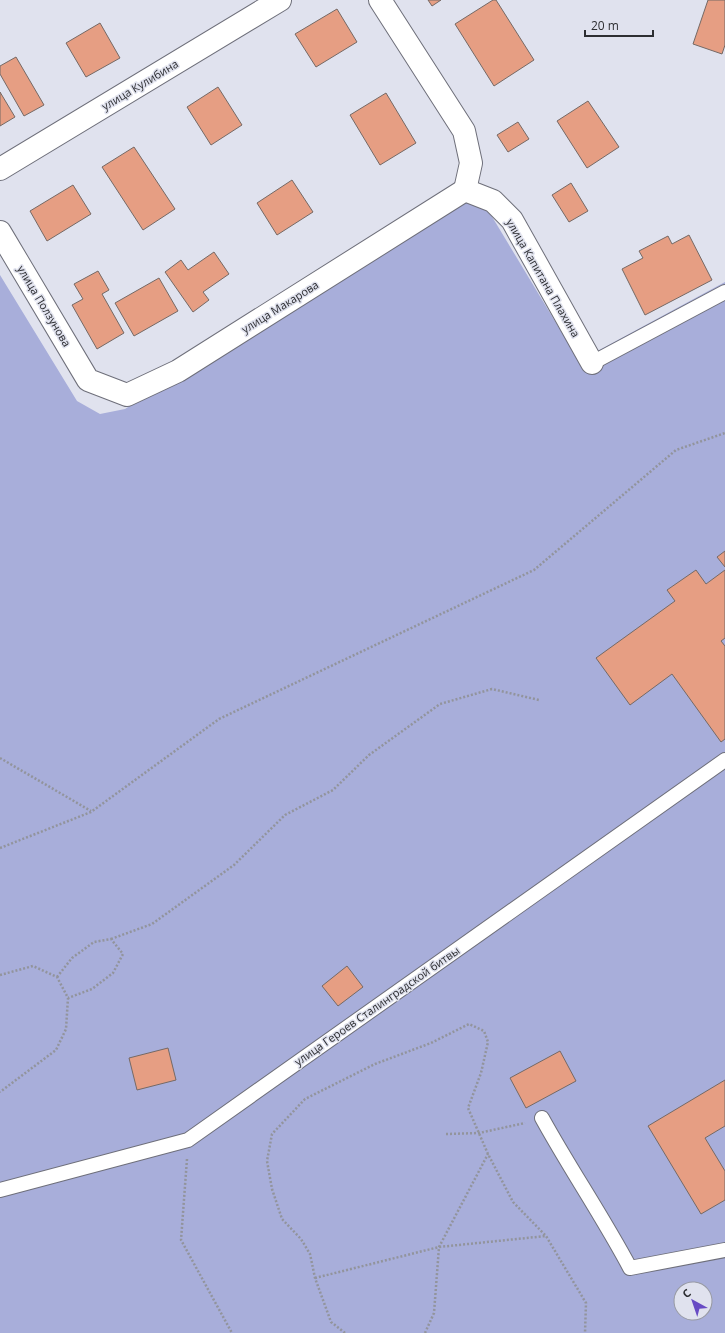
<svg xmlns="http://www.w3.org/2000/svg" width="725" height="1333" viewBox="0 0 725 1333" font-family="'Open Sans',sans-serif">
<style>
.green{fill:#a8aeda;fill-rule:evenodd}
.building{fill:#e69e83;stroke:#756965}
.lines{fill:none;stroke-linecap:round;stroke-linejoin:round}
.service-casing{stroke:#6e6f7a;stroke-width:16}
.minor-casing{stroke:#6e6f7a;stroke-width:24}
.path{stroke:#92949c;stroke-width:2.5;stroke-dasharray:2 2;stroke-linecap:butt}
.service{stroke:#fff;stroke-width:14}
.minor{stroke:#fff;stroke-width:22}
.labels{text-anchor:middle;stroke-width:3;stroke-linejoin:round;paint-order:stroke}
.street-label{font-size:11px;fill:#2d2e32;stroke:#e0e2ee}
</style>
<rect width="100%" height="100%" fill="#e0e2ee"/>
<path class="green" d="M465,197L485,205L579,361L725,282V1333H0V275L77,401L100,414L125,409ZM681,1289H705V1313H681Z"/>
<g class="building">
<path d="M428,0H441L432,6Z"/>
<path d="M493,0H496L534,60L494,86L455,24Z"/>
<path d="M708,0H725V45L722,54L693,44Z"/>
<path d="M337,9L357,42L316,67L295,34Z"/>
<path d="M100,23L120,58L86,77L66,43Z"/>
<path d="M16,57L44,105L24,116L0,74V66Z"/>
<path d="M218,87L242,125L211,145L187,107Z"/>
<path d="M0,92L15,117L0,126Z"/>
<path d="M386,93L416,143L380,165L350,115Z"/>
<path d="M588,101L619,147L587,168L557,121Z"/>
<path d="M518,122L529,139L508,152L497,135Z"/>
<path d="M134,147L175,209L143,230L102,167Z"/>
<path d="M292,180L313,212L277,235L257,203Z"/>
<path d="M571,183L588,211L569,222L552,195Z"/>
<path d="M73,185L91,214L47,241L30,211Z"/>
<path d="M689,235L712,280L645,315L622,269L643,258L639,251L668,236L672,244Z"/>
<path d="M214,252L229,274L203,292L209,300L193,312L165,272L181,260L188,270Z"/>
<path d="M98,271L109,290L102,294L124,333L97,349L72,305L83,299L74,284Z"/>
<path d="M159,278L178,311L134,336L115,303Z"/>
<path d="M725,551V567L717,557Z"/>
<path d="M696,570L706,584L725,570V638L721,641L725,646V739L721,742L672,674L630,705L596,658L675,601L667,590Z"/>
<path d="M347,966L363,987L338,1006L322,986Z"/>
<path d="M168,1048L176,1080L137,1090L129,1058Z"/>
<path d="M560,1051L576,1081L526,1108L510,1078Z"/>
<path d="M725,1080V1126L705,1138L725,1171V1200L701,1214L648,1126Z"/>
</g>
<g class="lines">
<g class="service-casing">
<g id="service">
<path d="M592,363L725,292"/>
<path d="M542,1118C570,1169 603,1217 630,1268L725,1250"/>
<path d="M0,1190L188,1140L725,760"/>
</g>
</g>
<g class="minor-casing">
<g id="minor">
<path d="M380,0L464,131L471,163L465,190L493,201L512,220L592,363"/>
<path d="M0,169L280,0"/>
<path d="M0,232L88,380L127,395L178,371L465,190"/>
</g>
</g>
<g class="path">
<path d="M0,758L91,811"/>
<path d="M0,848L91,812L219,719L534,570L676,450L725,433"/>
<path d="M111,939L152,924L234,865L285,815L333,790L369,755L440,704L492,689L539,700"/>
<path d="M0,975L33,966L57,977L68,998L66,1029L56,1050L0,1092"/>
<path d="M57,977L72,958L94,942L111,939L123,954L113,973L92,989L68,998"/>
<path d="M446,1134L479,1133L525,1123"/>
<path d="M187,1159L181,1240L232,1333"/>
<path d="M315,1278L439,1247L546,1236"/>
<path d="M345,1333L331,1322L315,1278L310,1254L301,1239L282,1219L272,1189L267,1161L272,1134L305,1099L375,1064L431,1043L469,1024L484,1031L488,1042L481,1073L468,1108L488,1154L513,1202L546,1236L586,1303L585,1333"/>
<path d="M425,1333L434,1313L439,1247L488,1154"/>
</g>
<use href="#service" class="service"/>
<use href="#minor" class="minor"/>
</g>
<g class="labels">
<g class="street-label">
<text transform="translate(140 85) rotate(-31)" y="4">улица Кулибина</text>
<text transform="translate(543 278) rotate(60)" y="4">улица Капитана Плахина</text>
<text transform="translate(44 306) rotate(59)" y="4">улица Ползунова</text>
<text transform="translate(280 307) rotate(-32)" y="4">улица Макарова</text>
<text transform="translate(377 1006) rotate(-35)" y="4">улица Героев Сталинградской битвы</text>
</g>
</g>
<g transform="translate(693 1301) rotate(320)"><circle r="19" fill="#e0e2ee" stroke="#989aa3"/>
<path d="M0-3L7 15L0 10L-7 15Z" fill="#684bc4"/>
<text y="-6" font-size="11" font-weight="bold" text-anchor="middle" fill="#2d2e32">С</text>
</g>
<path d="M585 30v6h68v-6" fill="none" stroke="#2d2e32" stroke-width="2"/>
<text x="591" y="30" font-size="12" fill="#2d2e32" stroke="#e0e2ee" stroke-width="3" paint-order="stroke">20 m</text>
</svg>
